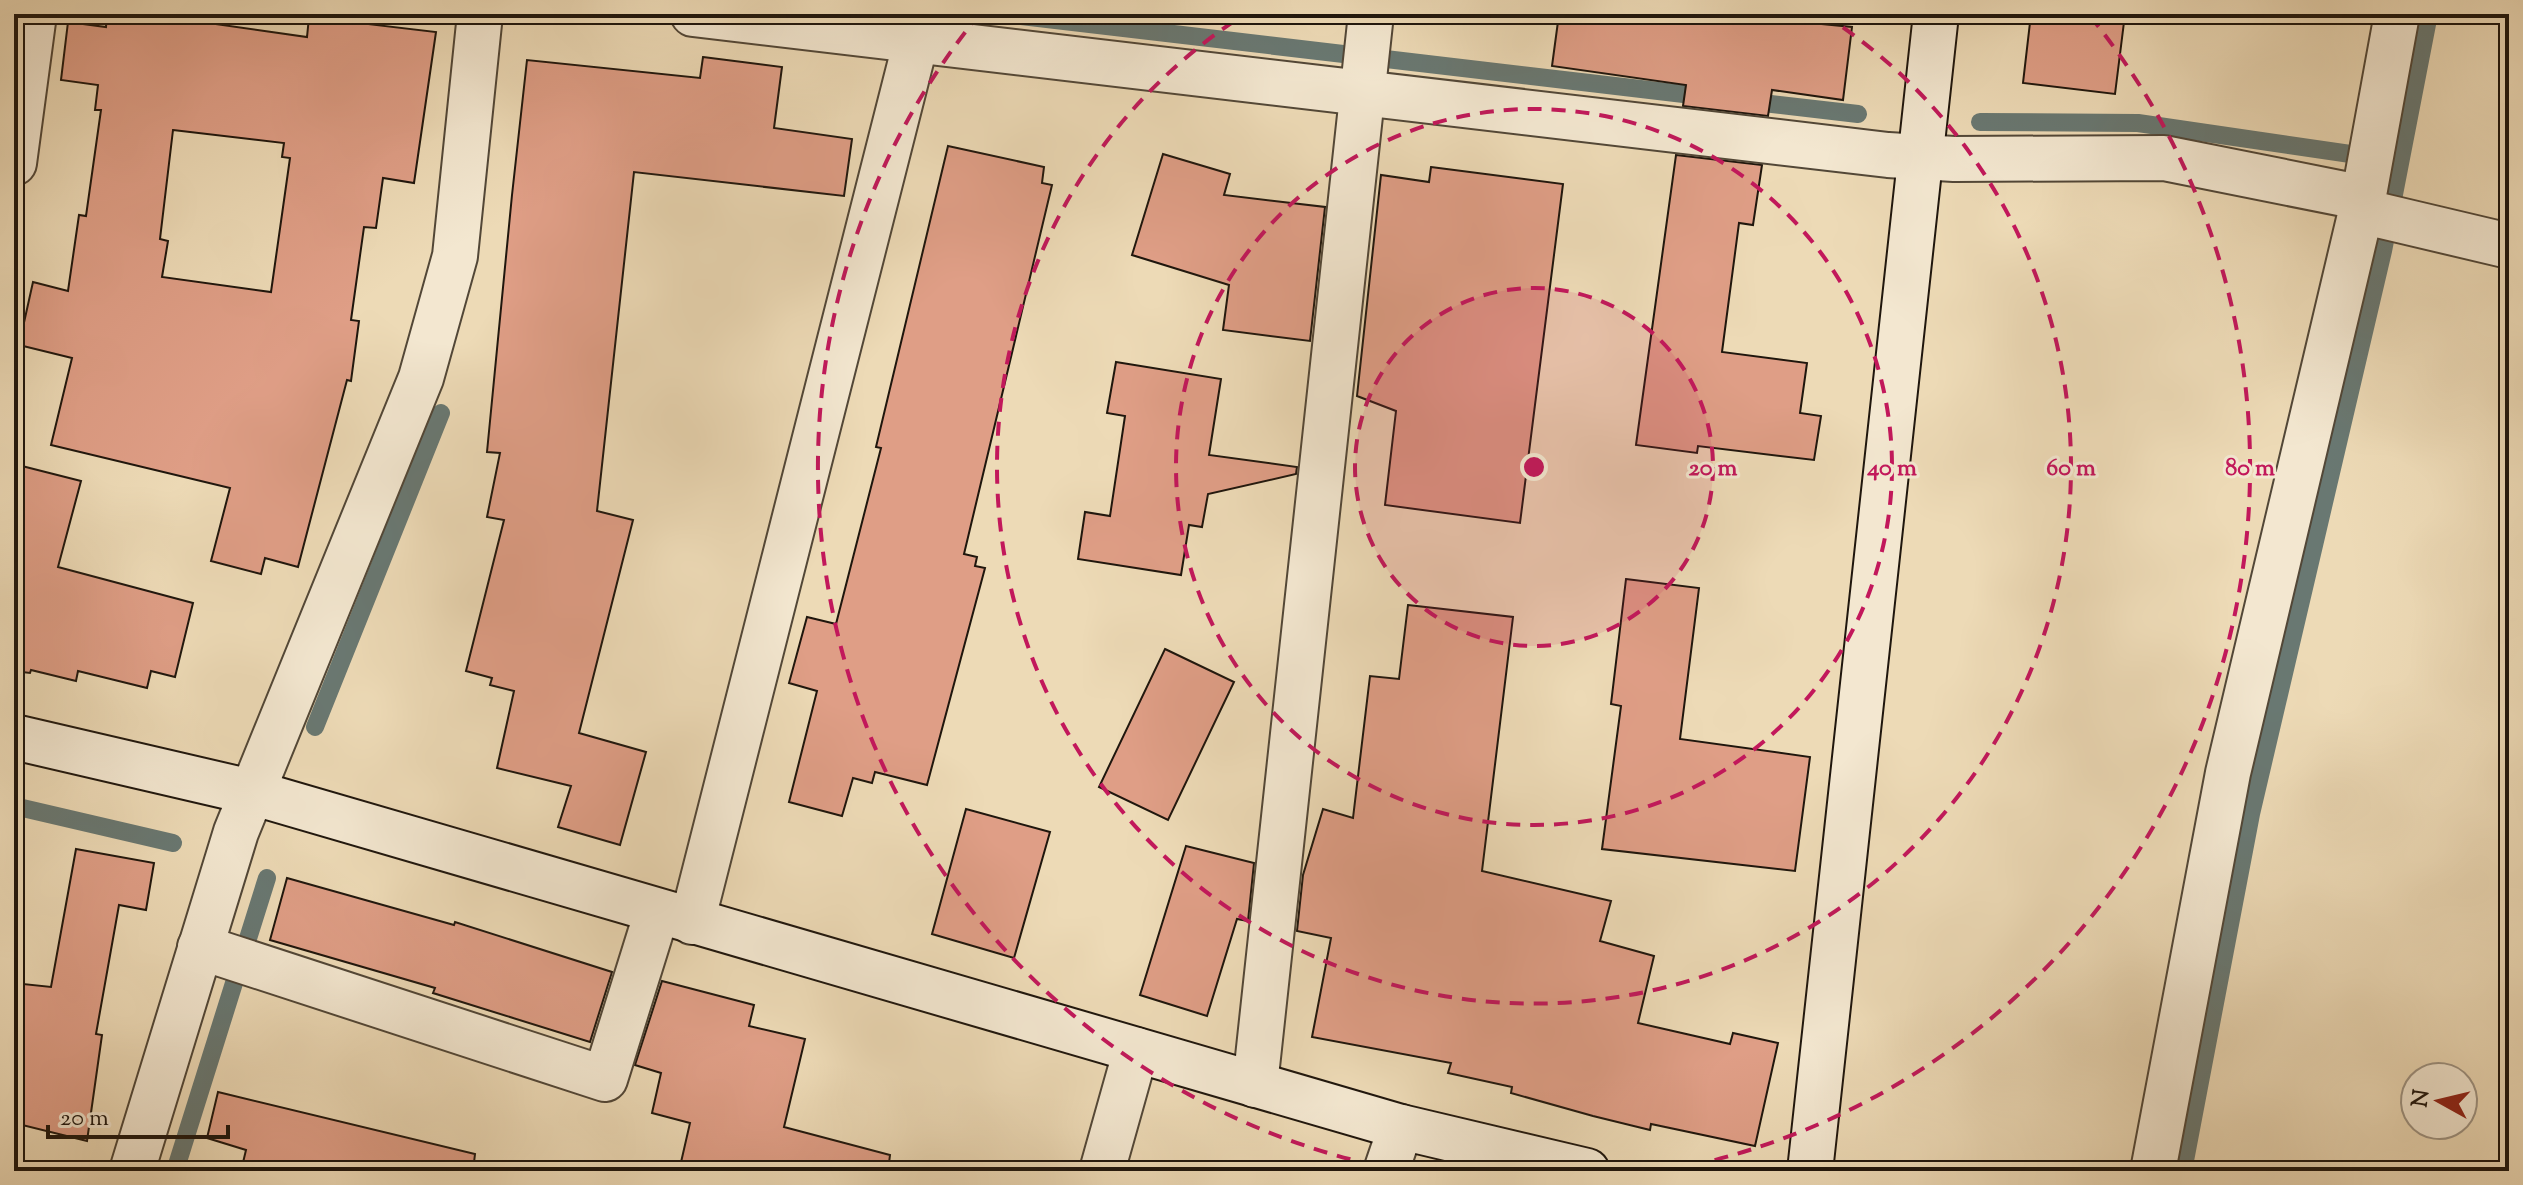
<svg xmlns="http://www.w3.org/2000/svg" width="2523" height="1185" viewBox="0 0 2523 1185" font-family="'Sorts Mill Goudy',serif">
<style>
.lines{fill:none;stroke-linecap:round;stroke-linejoin:round}
.stream{stroke:#697872;stroke-width:18}
.building{fill:#df9e86;stroke:#1f160d;stroke-width:2;fill-rule:evenodd}
.street-casing{stroke:#524737;stroke-width:48}
.secondary-casing{stroke:#1f160d;stroke-width:48}
.street{stroke:#f3e7d0;stroke-width:44}
.secondary{stroke:#f3e7d0;stroke-width:44}
.ring{fill:none;stroke:#c2185b;stroke-width:4;stroke-dasharray:14 10}
.centre{fill:#c2185b;stroke:#f3e7d0;stroke-width:4}
.ring-label{font-size:24px;text-anchor:middle;font-weight:bold;fill:#c2185b;stroke:#f3e7d0;stroke-width:6;stroke-linejoin:round;paint-order:stroke}
</style>
<rect width="100%" height="100%" fill="#eddab6"/>
<filter id="stains"><feTurbulence type="fractalNoise" baseFrequency=".0025" numOctaves="4"/><feColorMatrix values="0 0 0 0 .2 0 0 0 0 .09 0 0 0 0 .02 0 0 0 .5 -.17"/></filter>
<radialGradient id="worn" r=".72"><stop offset=".6" stop-color="#630" stop-opacity="0"/><stop offset="1" stop-color="#630" stop-opacity=".3"/></radialGradient>
<g class="lines">
<g class="stream">
<path d="M1004,14L1709,97"/>
<path d="M1746,101L1858,114"/>
<path d="M1980,122L2138,123L2371,157"/>
<path d="M315,727L441,413"/>
<path d="M14,806L173,843"/>
<path d="M175,1171L267,878"/>
<path d="M2183,1171L2251,814L2383,251L2429,14"/>
</g>
</g>
<g class="building">
<path d="M107,14H206V17L216,19L215,24L307,37L309,17L436,32L414,183L383,178L376,228L364,227L351,320L359,321L351,381L347,380L298,567L265,558L261,574L211,561L230,488L51,445L72,358L19,345L33,282L68,291L79,215L86,216L101,110H95L98,85L61,80L68,22L106,27ZM173,130L284,143L282,157L290,158L271,292L162,277L168,241L160,239Z"/>
<path d="M1559,14H1718L1852,27L1843,100L1772,90L1768,116L1683,106L1686,85L1552,66Z"/>
<path d="M2031,14H2125L2115,94L2023,83Z"/>
<path d="M703,57L782,67L774,128L852,139L844,196L634,172L597,511L633,520L579,733L646,752L620,845L558,827L571,786L497,768L514,691L490,685L492,678L466,671L504,520L487,517L500,453L487,452L512,195L527,60L700,78Z"/>
<path d="M948,146L1044,167L1042,183L1052,185L964,554L977,557L975,566L985,568L927,785L875,772L872,783L853,778L842,816L789,802L817,691L789,683L807,617L836,624L881,448L876,447Z"/>
<path d="M1163,154L1230,174L1224,195L1325,207L1310,341L1223,330L1229,285L1132,255Z"/>
<path d="M1676,155L1762,165L1753,225L1739,223L1722,352L1807,363L1800,413L1821,416L1814,460L1698,446L1697,453L1636,445Z"/>
<path d="M1431,167L1563,184L1520,523L1385,505L1396,411L1357,396L1381,175L1429,182Z"/>
<path d="M1116,362L1221,379L1209,455L1297,467L1296,474L1208,494L1202,527L1189,525L1181,575L1078,559L1085,512L1110,516L1125,416L1107,413Z"/>
<path d="M14,464L81,481L58,567L193,603L175,677L151,671L147,688L78,671L76,681L31,670L30,673L14,671Z"/>
<path d="M1626,579L1699,588L1680,739L1810,757L1795,871L1602,849L1621,706L1611,704Z"/>
<path d="M1408,605L1513,617L1482,871L1611,901L1600,941L1654,956L1638,1023L1730,1044L1733,1033L1778,1043L1755,1146L1651,1124L1650,1130L1593,1116L1511,1093L1512,1087L1448,1073L1451,1063L1312,1037L1331,938L1297,931L1303,875L1323,809L1353,818L1370,676L1399,679Z"/>
<path d="M1165,649L1234,682L1168,820L1099,787Z"/>
<path d="M966,809L1050,832L1014,958L932,934Z"/>
<path d="M1186,846L1254,863L1248,921L1237,919L1207,1016L1140,995Z"/>
<path d="M76,849L154,863L146,910L119,905L96,1034L102,1035L87,1141L14,1123V983L51,987Z"/>
<path d="M287,878L454,925L455,922L612,972L590,1042L433,993L435,988L270,940Z"/>
<path d="M662,981L754,1005L749,1026L805,1039L784,1127L890,1155L888,1171H679L690,1123L652,1113L661,1073L635,1065Z"/>
<path d="M218,1092L475,1154L473,1171H241L246,1150L207,1138Z"/>
</g>
<g class="lines">
<g class="street-casing">
<g id="street">
<path d="M693,14L1888,155L1954,159L2164,158L2364,198"/>
<path d="M14,163L34,14"/>
<path d="M2361,211L2509,246"/>
<path d="M692,922L916,41"/>
<path d="M200,947L605,1079L657,912"/>
<path d="M1255,1085L1371,14"/>
<path d="M132,1171L236,832L421,378L455,256L480,14"/>
<path d="M1102,1171L1136,1050"/>
<path d="M1386,1171L1401,1127"/>
<path d="M2153,1171L2228,773L2361,211L2397,14"/>
</g>
</g>
<g class="secondary-casing">
<g id="secondary">
<path d="M14,737L251,792L1401,1127L1587,1171"/>
<path d="M1810,1171L1936,14"/>
</g>
</g>
<use href="#street" class="street"/>
<use href="#secondary" class="secondary"/>
</g>
<circle cx="1534" cy="467" r="179" fill="#c2185b" fill-opacity=".12"/>
<g class="ring">
<circle cx="1534" cy="467" r="179"/>
<circle cx="1534" cy="467" r="358"/>
<path d="M1823 14A537 537 0 1 1 1245 14"/>
<path d="M1397 1170A716 716 0 0 1 978 16M2090 16A716 716 0 0 1 1671 1170"/>
</g>
<circle cx="1534" cy="467" r="12" class="centre"/>
<g class="ring-label">
<text x="1713" y="475">20 m</text>
<text x="1892" y="475">40 m</text>
<text x="2071" y="475">60 m</text>
<text x="2250" y="475">80 m</text>
</g>
<rect width="2523" height="1185" fill="none" stroke="#eddab6" stroke-width="48"/>
<rect x="16" y="16" width="2491" height="1153" fill="none" stroke="#1f160d" stroke-width="4"/>
<rect x="24" y="24" width="2475" height="1137" fill="none" stroke="#1f160d" stroke-width="2"/>
<g transform="translate(2439 1101) rotate(278)"><circle r="38" fill="#f3e7d0" stroke="#9e9382" stroke-width="2"/>
<path d="M0-6L14 30L0 20L-14 30Z" fill="#8f2418"/>
<text y="-12" font-size="22" font-weight="bold" text-anchor="middle" fill="#1f160d">N</text>
</g>
<path d="M48 1125v12h180v-12" fill="none" stroke="#1f160d" stroke-width="4"/>
<text x="60" y="1125" font-size="24" fill="#1f160d" stroke="#f3e7d0" stroke-width="6" paint-order="stroke">20 m</text>
<rect width="100%" height="100%" filter="url(#stains)"/>
<rect width="100%" height="100%" fill="url(#worn)"/>
</svg>
